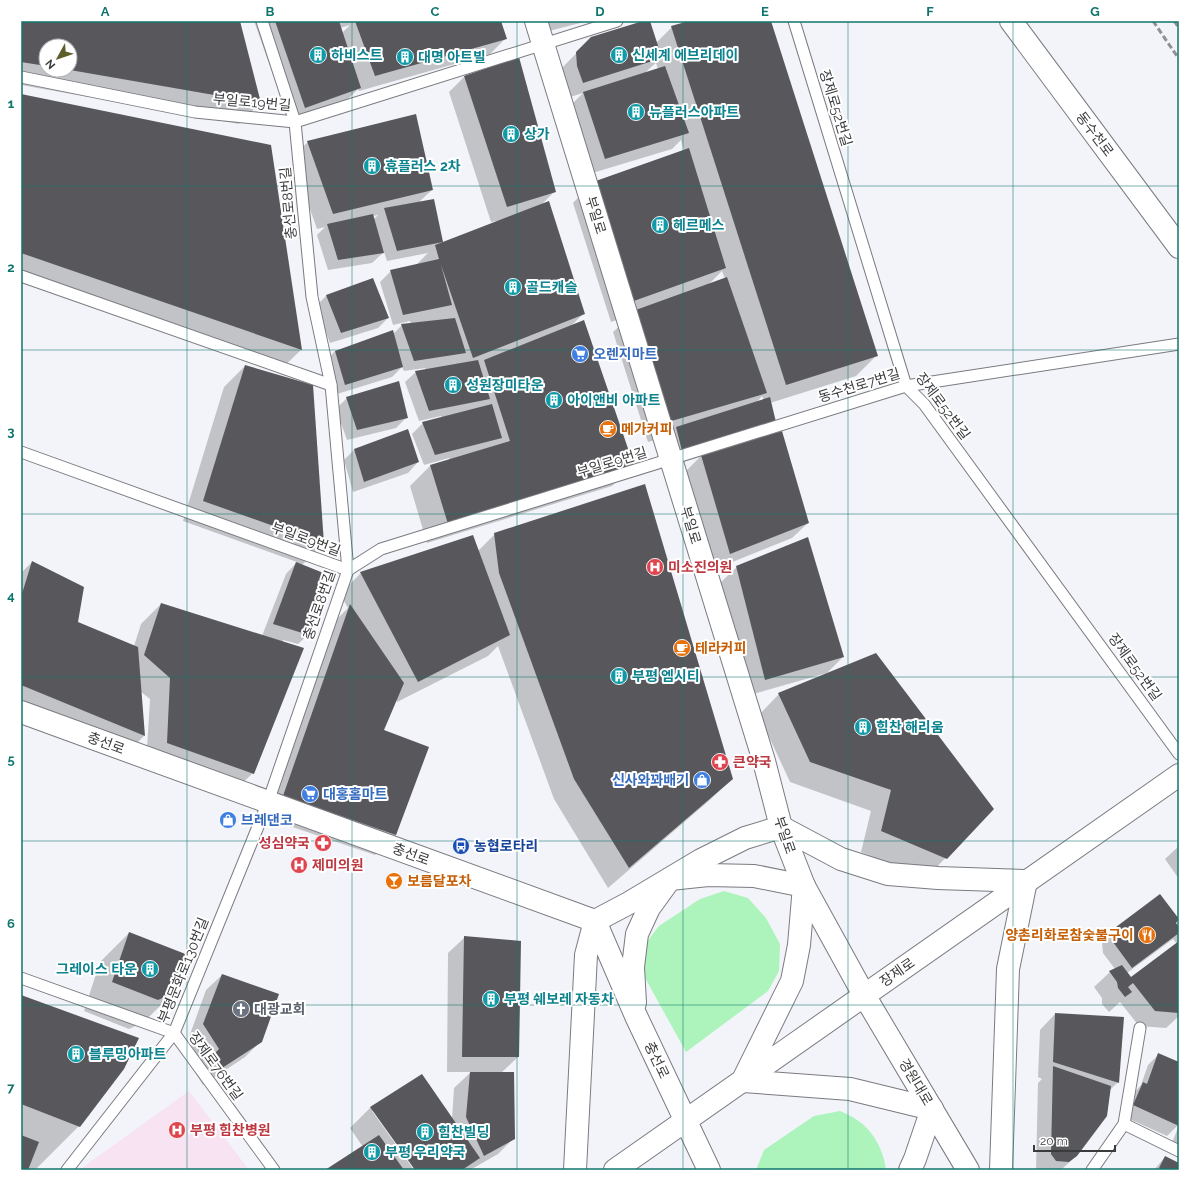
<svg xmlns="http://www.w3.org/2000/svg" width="1200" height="1191" viewBox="0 0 1200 1191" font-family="Raleway,'Noto Sans KR',sans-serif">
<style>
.medical{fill:#f7e3f2}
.green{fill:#adf3bc}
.shadow{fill:#0003;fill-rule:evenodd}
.building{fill:#58575c}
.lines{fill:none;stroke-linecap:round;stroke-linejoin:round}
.lane-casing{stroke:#7a7b80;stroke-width:13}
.secondary-casing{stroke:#7a7b80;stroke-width:24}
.lane{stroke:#fff;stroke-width:11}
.secondary{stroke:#fff;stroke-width:22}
.rail{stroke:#909195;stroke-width:3;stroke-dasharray:6 3;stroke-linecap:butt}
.grid{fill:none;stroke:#0f766e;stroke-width:1;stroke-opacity:0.55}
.labels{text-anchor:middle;stroke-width:4;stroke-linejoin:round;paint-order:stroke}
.culture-label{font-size:14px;font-weight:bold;fill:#0d838f;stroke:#fff;text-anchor:start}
.street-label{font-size:14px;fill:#3a3b3d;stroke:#fff}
.shop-label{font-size:14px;font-weight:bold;fill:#366cbe;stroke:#fff;text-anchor:start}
.food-label{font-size:14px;font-weight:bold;fill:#c56008;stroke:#fff;text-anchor:start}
.health-label{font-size:14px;font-weight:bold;fill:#be3a42;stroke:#fff;text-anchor:start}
.transit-label{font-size:14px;font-weight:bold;fill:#164399;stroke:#fff;text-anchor:start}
.worship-label{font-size:14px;font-weight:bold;fill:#5b616d;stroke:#fff;text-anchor:start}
.neatline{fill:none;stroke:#0f766e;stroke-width:1.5}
.grid-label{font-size:13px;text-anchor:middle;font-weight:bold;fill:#0f766e}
</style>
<rect width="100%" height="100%" fill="#f2f4f9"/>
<path class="medical" d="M189,1091L249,1170H79Z"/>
<g class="green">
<path d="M724,891L748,898L766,918L780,944L779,971L768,991L686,1052L644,976L646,943L659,926L700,899Z"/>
<path d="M840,1111C846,1114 852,1116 857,1120C873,1130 884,1151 886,1170H756L764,1150L814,1116Z"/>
</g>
<g class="shadow">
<path d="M21,21H239L260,103L239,124L21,85ZM46,46H70V70H46Z"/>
<path d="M254,21H500L506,38L490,54L359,91L358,89L344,103L290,123ZM350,25L342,33L340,28Z"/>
<path d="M533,21H588L537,34Z"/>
<path d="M647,21H649L656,43L672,27L692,21H770L877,355L856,376L770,403L710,451L808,523L792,538L715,569L686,471L704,453L673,465L669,436L648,442L613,332L631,315L611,322L573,203L593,182L684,151L681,140L672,149L589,174L568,108L583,93L567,98L561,69L591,38ZM656,63L658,69L645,73L650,68ZM722,271L725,279L708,285ZM762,396L764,400L756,403Z"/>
<path d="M464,77L555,191L541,205L584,313L571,326L633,466L612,486L427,543L410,486L430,466L450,460L449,458L424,465L412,434L423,423L442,418L441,416L419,421L405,382L416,372L426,370L425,368L404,371L402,367L392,377L334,395L325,362L335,351L393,334L402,325L411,324L410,321L393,325L380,282L391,271L415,266L428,253L387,261L384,252L372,263L328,270L317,235L325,227L317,229L292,157L308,142L432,190L419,202L433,200L442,243L497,222V221L491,222L449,92ZM378,215L374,219L373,216Z"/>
<path d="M21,96L270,146L301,350L280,370L21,280Z"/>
<path d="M372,279L388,318L378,328L330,343L316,306L326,296Z"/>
<path d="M245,366L312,386L323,544L301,566L309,634L298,644L283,640L253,773L232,793L146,764L150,699L140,691L144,736L124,756L21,714V573L32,562L77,622L134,646L141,624L161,604L262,636L286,574L297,562L183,521L224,387Z"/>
<path d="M347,398L407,417L396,428L347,440L336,409Z"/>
<path d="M354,450L418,462L408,473L353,492L344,460Z"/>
<path d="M495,534L732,778L711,799L608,888L554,799L498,646L488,656L397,702L396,699L383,731L428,748L396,835L375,855L263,817L330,626L348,608L340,594L361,573L478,551Z"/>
<path d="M737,567L843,657L827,673L750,695L721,582Z"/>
<path d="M779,694L993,809L925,879L861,852L871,811L790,782L759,715Z"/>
<path d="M1179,846V879L1165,859Z"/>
<path d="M1175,923L1179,928V1016L1166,1028L1139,1026L1120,1002L1109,1012L1102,1004V998L1094,987L1110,972L1115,969L1103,953L1102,942L1112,931ZM1173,939L1177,944L1130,978L1127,973Z"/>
<path d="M129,933L173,993L144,1022L129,1029L84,1011L100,962Z"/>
<path d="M464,938L518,1057L501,1073L514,1138L498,1154L470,1170H416L374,1111H372L414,1170H327L363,1147L350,1128L370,1108L422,1076L452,1119L454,1088L471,1072H447L448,953Z"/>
<path d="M222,975L261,1041L245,1057L203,1085L196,1074L204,1066L188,1040L206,990Z"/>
<path d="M21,996L79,1126L35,1170L28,1169L27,1170H21Z"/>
<path d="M1055,1014L1118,1082L1110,1090L1076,1156L1061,1170H1036L1038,1083L1042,1079L1038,1077L1040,1030Z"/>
<path d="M1159,1054L1179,1063V1124L1167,1136L1123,1116L1133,1094L1141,1085L1148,1065Z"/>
<path d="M1179,1125V1146L1172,1143Z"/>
<path d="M1165,1157L1179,1164V1170H1154Z"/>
</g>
<g class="building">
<path d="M21,21H240L261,103L70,70V46H46V66L21,62Z"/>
<path d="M275,21H339L361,88L305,108Z"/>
<path d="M355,21H501L507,39L375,76Z"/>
<path d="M643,21H650L662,58L583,83L577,66L576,52L591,37Z"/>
<path d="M689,21H771L878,356L786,385L671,26Z"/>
<path d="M519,57L556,192L507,207L464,76Z"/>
<path d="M665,66L689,133L605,159L583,92Z"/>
<path d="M21,94L271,145L302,350L21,253Z"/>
<path d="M416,114L433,190L333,214L307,141Z"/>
<path d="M689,148L726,268L631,302L593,182Z"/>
<path d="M434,199L443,242L397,251L384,208Z"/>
<path d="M549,201L585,314L473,358L441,265L452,305L403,315L390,270L439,259L435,245Z"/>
<path d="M373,214L384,253L338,260L327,224Z"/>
<path d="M727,277L767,393L668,422L633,311Z"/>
<path d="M373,278L389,318L341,333L326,295Z"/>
<path d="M455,318L466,353L414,361L401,324Z"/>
<path d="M584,320L634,466L448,524L430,465L510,441L484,360Z"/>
<path d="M393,330L403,367L345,385L335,351Z"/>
<path d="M478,360L490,399L429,411L415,371Z"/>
<path d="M245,365L313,385L324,544L203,501Z"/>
<path d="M399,381L408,418L357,430L346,397Z"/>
<path d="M770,397L776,422L683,455L676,427Z"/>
<path d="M492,404L502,438L435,455L422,422Z"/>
<path d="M408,429L419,462L364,482L354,449Z"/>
<path d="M782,431L809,523L730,554L701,455Z"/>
<path d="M645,484L733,779L629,868L574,779L499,573L494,533Z"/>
<path d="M473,535L510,635L418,682L360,572Z"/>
<path d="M808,537L844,657L765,680L736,566Z"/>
<path d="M32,561L84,587L78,622L138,647L145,736L21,685V597Z"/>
<path d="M296,562L331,576L309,635L273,624Z"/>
<path d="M161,603L304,648L254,774L167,743L170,678L144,655Z"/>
<path d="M350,604L404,683L384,730L429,747L396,835L283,796Z"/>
<path d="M876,653L994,809L947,859L881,831L891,790L810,762L778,693Z"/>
<path d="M1160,894L1179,919L1176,923L1179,927V933L1132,968L1113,942L1112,930Z"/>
<path d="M129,932L188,955L174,993L158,1000L112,982Z"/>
<path d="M464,936L521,941L519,1057H462Z"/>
<path d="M1179,941V1013L1155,1011L1133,983L1128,987L1132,992L1125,997L1118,988L1117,982L1109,971L1122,965L1131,977Z"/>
<path d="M222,974L279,994L262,1042L219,1070L211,1057L219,1049L203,1024Z"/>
<path d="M21,995L139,1038L124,1069L80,1127L21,1104Z"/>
<path d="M1055,1013L1124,1017L1119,1083L1053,1062Z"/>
<path d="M1158,1053L1179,1062V1126L1133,1105L1143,1082L1147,1084Z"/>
<path d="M1053,1066L1111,1086L1107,1116L1077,1156L1069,1162L1056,1161L1051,1154Z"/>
<path d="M470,1072H514L515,1139L484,1156L466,1117Z"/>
<path d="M422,1074L480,1158L462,1170H415L370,1107Z"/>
<path d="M21,1135L39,1142L28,1170H21Z"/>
<path d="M379,1135L404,1170H325Z"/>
<path d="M1165,1156L1179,1163V1170H1162L1159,1168Z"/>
</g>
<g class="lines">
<g class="lane-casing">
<g id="lane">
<path d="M794,21L906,386L924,404L1179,754"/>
<path d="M21,77L195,112L295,122L617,21"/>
<path d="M21,276L331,385"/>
<path d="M21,452L348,570L381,549L906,386L1179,344"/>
<path d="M21,978L174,1033L274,1170"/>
<path d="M1124,1124L1179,1151"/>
<path d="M67,1170L174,1033L268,802L348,570L331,385L312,297L295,122L262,21"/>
<path d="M1092,1170L1124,1124L1140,1028"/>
</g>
</g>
<g class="secondary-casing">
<g id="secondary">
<path d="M536,21L764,761L781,827L804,886L864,995L968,1170"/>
<path d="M1011,21L1179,247"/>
<path d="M21,712L595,921L636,1016L709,1170"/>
<path d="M635,1003L633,967L637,934L649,908L670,879L708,875L754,876L804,886"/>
<path d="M744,1078L792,981L799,945L804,886"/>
<path d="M743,1081L850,1089L932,1109"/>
<path d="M575,1170L586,955L595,921L629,903L701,860L745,838L781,827L841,859L888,874L938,878L1026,881"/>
<path d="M615,1170L1179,775"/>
<path d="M910,1170L915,1159L932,1109"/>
<path d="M1001,1170L1008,969L1026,881"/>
</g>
</g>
<use href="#lane" class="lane"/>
<use href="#secondary" class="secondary"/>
<g class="rail">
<path d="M1153,21L1179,59"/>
<path d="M1174,21L1179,28"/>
</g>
</g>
<path class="grid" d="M187,21V1170M352,21V1170M517,21V1170M683,21V1170M848,21V1170M1013,21V1170M21,186H1179M21,350H1179M21,514H1179M21,677H1179M21,841H1179M21,1005H1179"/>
<defs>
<g id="building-disc" transform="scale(0.9)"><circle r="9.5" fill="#0f9aa8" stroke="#fff"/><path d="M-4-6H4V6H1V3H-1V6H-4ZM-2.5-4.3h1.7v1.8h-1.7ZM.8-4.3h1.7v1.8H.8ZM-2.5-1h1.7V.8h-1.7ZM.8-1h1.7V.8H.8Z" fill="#fff"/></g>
<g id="supermarket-disc" transform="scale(0.9)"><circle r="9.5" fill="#3f7fe0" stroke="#fff"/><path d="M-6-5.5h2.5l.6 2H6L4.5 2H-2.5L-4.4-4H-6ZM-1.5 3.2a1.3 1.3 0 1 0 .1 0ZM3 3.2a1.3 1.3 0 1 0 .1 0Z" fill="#fff"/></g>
<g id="cafe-disc" transform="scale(0.9)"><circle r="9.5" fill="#e8710a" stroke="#fff"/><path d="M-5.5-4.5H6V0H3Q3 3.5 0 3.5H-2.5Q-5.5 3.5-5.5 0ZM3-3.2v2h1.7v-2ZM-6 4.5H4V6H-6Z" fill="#fff"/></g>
<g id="hospital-disc" transform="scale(0.9)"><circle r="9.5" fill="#e0444e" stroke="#fff"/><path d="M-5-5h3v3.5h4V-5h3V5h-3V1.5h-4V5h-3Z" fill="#fff"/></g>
<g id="pharmacy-disc" transform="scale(0.9)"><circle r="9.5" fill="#e0444e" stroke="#fff"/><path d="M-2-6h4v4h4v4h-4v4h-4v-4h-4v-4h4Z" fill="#fff"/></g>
<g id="shop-disc" transform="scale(0.9)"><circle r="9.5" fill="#3f7fe0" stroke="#fff"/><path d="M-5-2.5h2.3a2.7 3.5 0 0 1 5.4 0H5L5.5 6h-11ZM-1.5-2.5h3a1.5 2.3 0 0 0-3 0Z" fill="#fff"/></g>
<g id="bus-disc" transform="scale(0.9)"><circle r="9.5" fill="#1a4fb4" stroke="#fff"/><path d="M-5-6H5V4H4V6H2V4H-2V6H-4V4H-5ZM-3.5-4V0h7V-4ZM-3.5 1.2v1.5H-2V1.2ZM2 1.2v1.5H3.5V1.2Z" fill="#fff"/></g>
<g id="bar-disc" transform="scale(0.9)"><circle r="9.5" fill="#e8710a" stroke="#fff"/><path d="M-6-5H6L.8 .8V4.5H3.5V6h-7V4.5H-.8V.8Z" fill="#fff"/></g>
<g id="restaurant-disc" transform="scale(0.9)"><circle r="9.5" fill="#e8710a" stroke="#fff"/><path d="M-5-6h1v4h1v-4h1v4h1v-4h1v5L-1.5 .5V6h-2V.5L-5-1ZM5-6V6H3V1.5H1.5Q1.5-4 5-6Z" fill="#fff"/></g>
<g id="church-disc" transform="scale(0.9)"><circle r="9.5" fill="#6b7280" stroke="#fff"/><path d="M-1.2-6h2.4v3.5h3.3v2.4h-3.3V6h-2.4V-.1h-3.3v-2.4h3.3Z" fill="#fff"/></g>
</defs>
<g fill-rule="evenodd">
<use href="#building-disc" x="318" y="55"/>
<use href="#building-disc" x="619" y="55"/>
<use href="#building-disc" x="405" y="57"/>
<use href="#building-disc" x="636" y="112"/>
<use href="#building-disc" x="511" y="134"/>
<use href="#building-disc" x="372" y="166"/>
<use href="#building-disc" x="660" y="225"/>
<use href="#building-disc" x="513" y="287"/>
<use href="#supermarket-disc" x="580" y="354"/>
<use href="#building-disc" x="453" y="385"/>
<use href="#building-disc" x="554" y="400"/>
<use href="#cafe-disc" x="608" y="429"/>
<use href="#hospital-disc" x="655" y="567"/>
<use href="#cafe-disc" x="682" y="648"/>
<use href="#building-disc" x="619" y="676"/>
<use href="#building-disc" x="863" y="727"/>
<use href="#pharmacy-disc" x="720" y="762"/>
<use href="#shop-disc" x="702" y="780"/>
<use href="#supermarket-disc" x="310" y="794"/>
<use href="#shop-disc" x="228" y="820"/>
<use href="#pharmacy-disc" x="323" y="843"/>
<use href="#bus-disc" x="461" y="846"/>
<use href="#hospital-disc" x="299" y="865"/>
<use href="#bar-disc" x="394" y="881"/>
<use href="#restaurant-disc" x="1147" y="935"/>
<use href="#building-disc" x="150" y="969"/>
<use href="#building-disc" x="491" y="999"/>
<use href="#church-disc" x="241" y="1009"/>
<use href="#building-disc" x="76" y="1054"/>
<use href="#hospital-disc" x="177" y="1130"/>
<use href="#building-disc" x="425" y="1132"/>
<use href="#building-disc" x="372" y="1152"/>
</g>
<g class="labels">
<g class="culture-label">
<text x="331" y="60">하비스트</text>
<text x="632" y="60">신세계 에브리데이</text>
<text x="418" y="62">대명 아트빌</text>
<text x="649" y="117">뉴플러스아파트</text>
<text x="524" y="139">상가</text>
<text x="385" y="171">휴플러스 2차</text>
<text x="673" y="230">헤르메스</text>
<text x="526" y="292">골드캐슬</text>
<text x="466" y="390">성원장미타운</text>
<text x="567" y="405">아이앤비 아파트</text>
<text x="632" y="681">부평 엠시티</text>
<text x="876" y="732">힘찬 해리움</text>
<text x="137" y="974" text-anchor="end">그레이스 타운</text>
<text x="504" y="1004">부평 쉐보레 자동차</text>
<text x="89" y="1059">블루밍아파트</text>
<text x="438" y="1137">힘찬빌딩</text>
<text x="385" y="1157">부평 우리약국</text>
</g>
<g class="street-label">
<text transform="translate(252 102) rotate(5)" y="5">부일로19번길</text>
<text transform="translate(836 108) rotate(73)" y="5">장제로52번길</text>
<text transform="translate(1095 134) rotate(53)" y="5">동수천로</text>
<text transform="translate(288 203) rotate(-95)" y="5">충선로8번길</text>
<text transform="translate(596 215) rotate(73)" y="5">부일로</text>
<text transform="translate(859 385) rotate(-17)" y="5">동수천로7번길</text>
<text transform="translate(943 406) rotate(53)" y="5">장제로52번길</text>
<text transform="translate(612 462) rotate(-17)" y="5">부일로9번길</text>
<text transform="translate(691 525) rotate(73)" y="5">부일로</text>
<text transform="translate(306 539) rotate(20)" y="5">부일로9번길</text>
<text transform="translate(319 605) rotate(-71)" y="5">충선로8번길</text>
<text transform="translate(1135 667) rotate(54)" y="5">장제로52번길</text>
<text transform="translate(106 743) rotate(20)" y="5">충선로</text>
<text transform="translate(785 835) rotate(71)" y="5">부일로</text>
<text transform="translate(411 854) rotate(20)" y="5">충선로</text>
<text transform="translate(183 970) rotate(-68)" y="5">부평문화로130번길</text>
<text transform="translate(897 972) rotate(-35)" y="5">장제로</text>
<text transform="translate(657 1060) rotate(65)" y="5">충선로</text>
<text transform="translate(216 1066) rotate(54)" y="5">장제로76번길</text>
<text transform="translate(916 1082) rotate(59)" y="5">경원대로</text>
</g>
<g class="shop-label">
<text x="593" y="359">오렌지마트</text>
<text x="689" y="785" text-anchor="end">신사와꽈배기</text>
<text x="323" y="799">대홍홈마트</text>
<text x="241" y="825">브레댄코</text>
</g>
<g class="food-label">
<text x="621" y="434">메가커피</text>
<text x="695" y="653">테라커피</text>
<text x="407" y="886">보름달포차</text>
<text x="1134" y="940" text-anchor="end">양촌리화로참숯불구이</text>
</g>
<g class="health-label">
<text x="668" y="572">미소진의원</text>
<text x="733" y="767">큰약국</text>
<text x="310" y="848" text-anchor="end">성심약국</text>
<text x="312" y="870">제미의원</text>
<text x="190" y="1135">부평 힘찬병원</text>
</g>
<g class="transit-label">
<text x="474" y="851">농협로타리</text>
</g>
<g class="worship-label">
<text x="254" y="1014">대광교회</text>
</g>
</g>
<rect width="1200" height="1191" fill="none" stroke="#ffffff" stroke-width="44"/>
<g transform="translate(58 58) rotate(230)"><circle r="19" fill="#ffffff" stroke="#b0b1b1"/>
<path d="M0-3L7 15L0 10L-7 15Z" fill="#5d5e2a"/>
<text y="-6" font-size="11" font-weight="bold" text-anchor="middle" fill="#3a3b3d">N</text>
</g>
<path d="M1034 1145v6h81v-6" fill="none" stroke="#3a3b3d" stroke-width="2"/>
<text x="1040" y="1145" font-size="12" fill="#3a3b3d" stroke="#ffffff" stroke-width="3" paint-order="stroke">20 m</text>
<rect x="22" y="22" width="1156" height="1147" class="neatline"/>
<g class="grid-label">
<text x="105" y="16">A</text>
<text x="270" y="16">B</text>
<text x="435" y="16">C</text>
<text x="600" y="16">D</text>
<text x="765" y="16">E</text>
<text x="930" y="16">F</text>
<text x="1095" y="16">G</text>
<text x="11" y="108">1</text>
<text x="11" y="272">2</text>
<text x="11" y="436">3</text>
<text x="11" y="600">4</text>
<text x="11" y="764">5</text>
<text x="11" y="928">6</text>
<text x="11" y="1092">7</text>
</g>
</svg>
